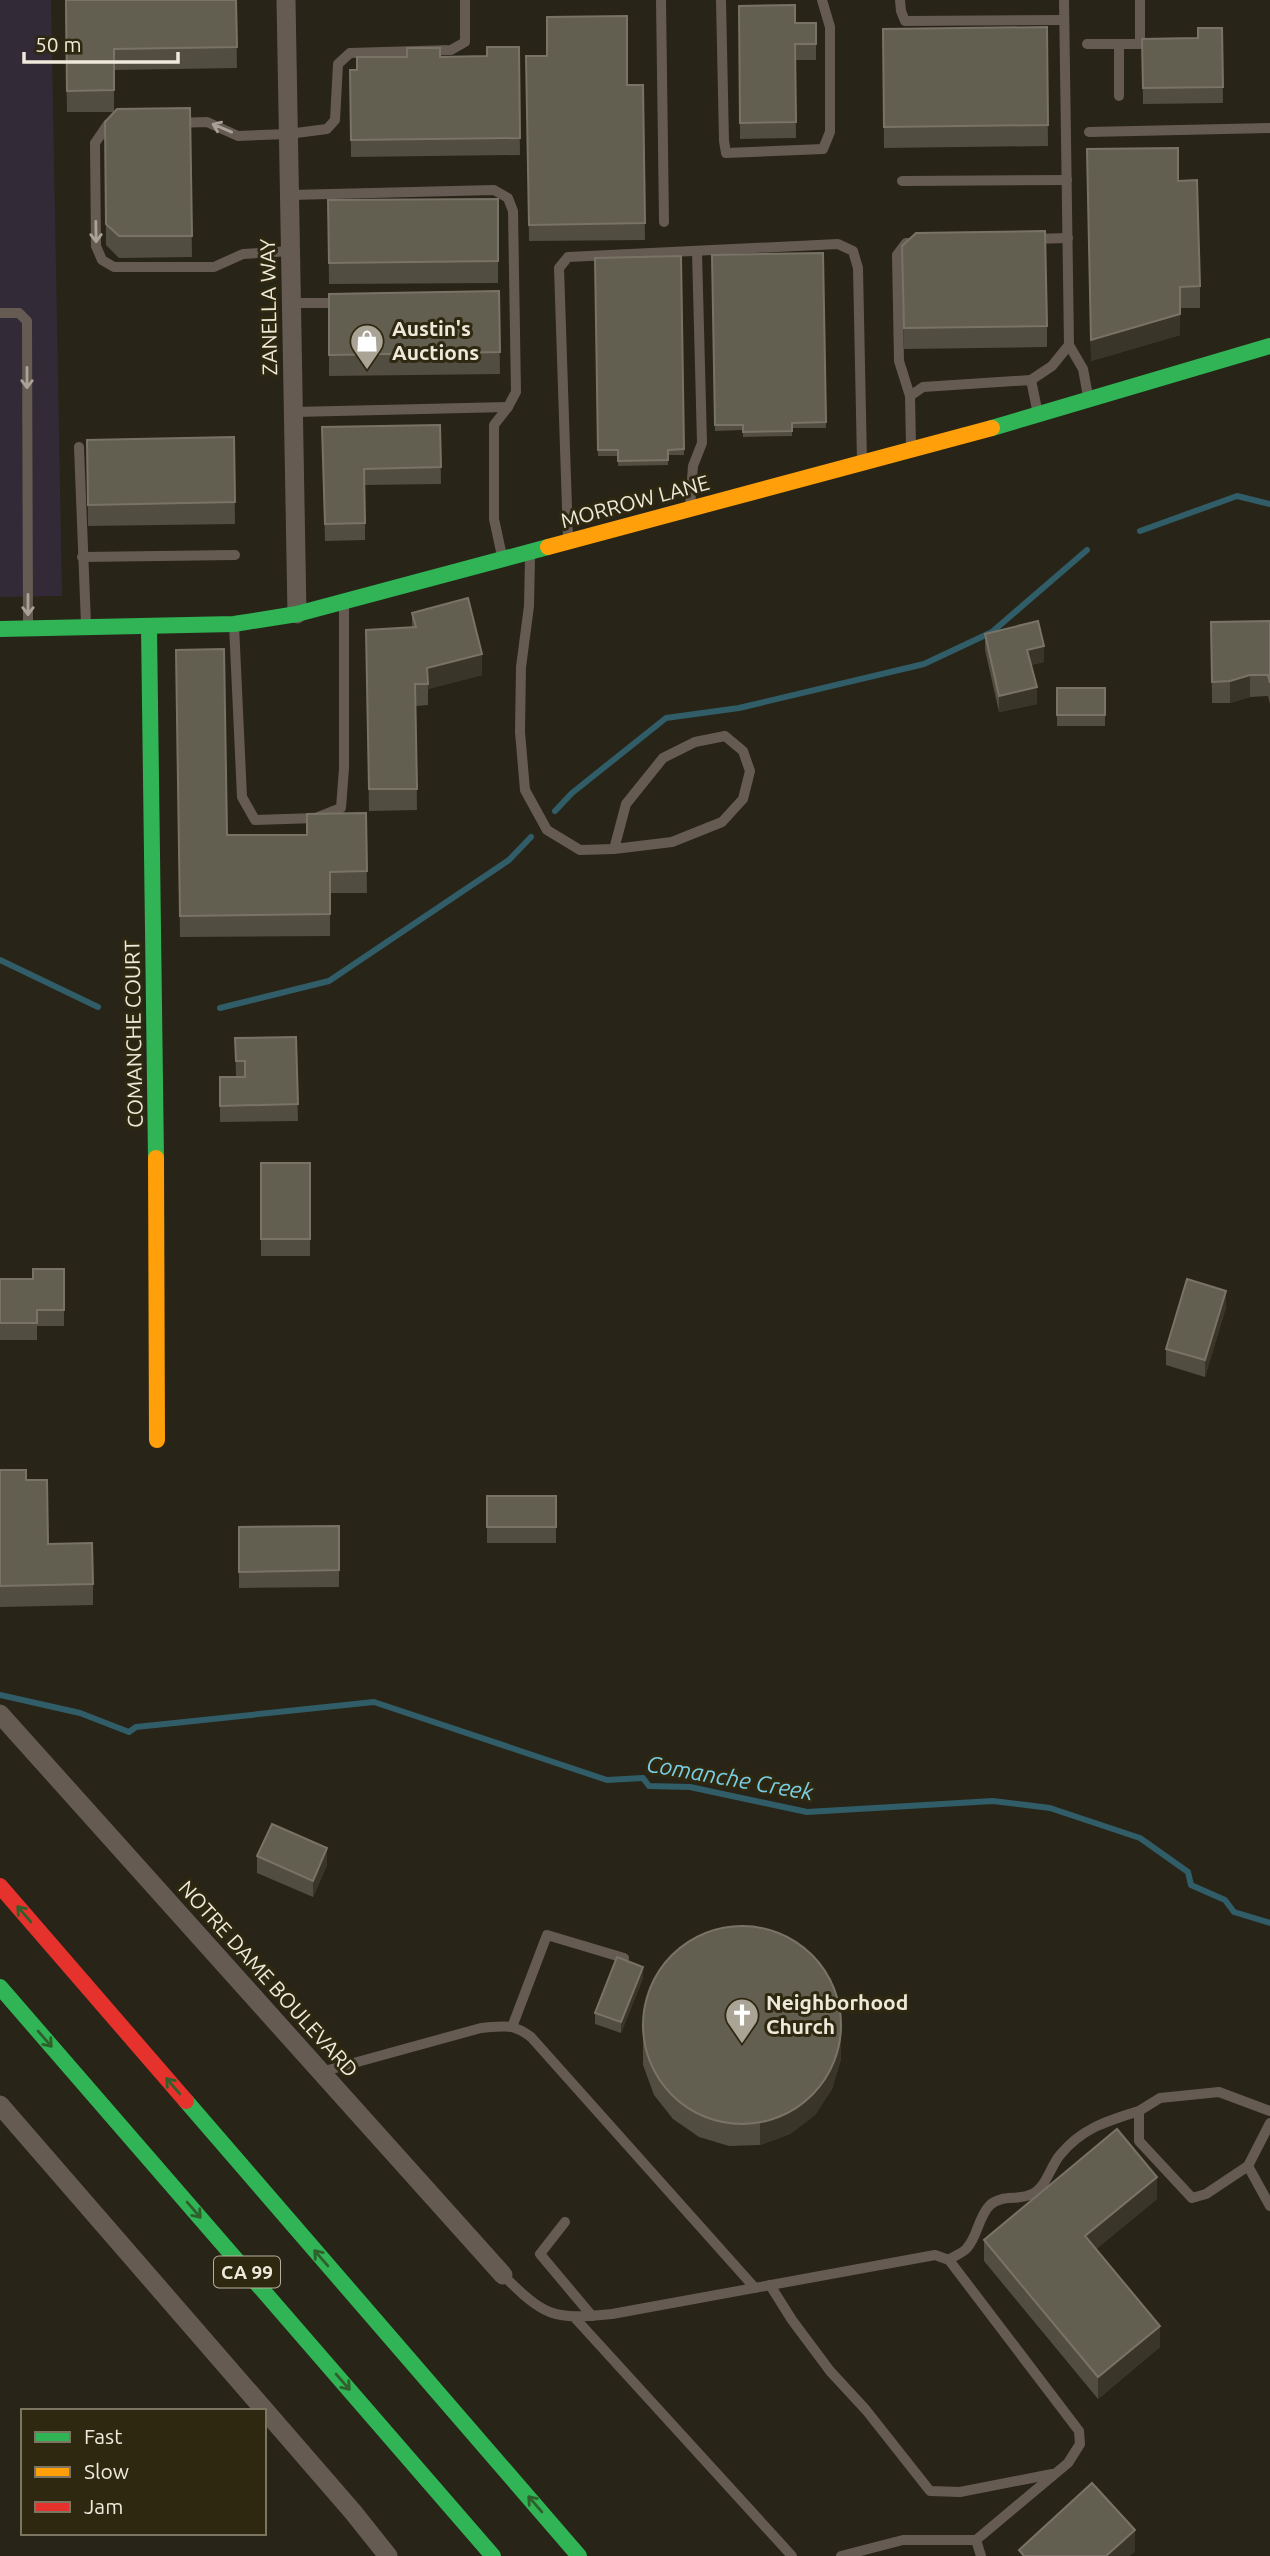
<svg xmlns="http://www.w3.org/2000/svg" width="1270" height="2556" viewBox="0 0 1270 2556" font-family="Ubuntu,sans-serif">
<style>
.industrial{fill:#322b37}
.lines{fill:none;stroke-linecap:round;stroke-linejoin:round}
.stream{stroke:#305d67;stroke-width:6}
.lane{stroke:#665b53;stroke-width:10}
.street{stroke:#665b53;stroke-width:19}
.fast{stroke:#30b455;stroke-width:16}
.slow{stroke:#ff9f0a;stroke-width:16}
.jam{stroke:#e5322d;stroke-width:16}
.wall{fill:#514d40}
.shaded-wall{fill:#393528}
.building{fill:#625e50;stroke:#787366;stroke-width:2}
.oneway{stroke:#aaa297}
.oneway2{stroke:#2f602c}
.labels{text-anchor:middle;stroke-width:6;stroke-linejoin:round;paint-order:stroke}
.shield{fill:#2f2810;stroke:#b5af9e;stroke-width:2}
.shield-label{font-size:19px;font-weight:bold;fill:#eee9db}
.street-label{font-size:21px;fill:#eee9db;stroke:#2f2810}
.poi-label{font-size:21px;font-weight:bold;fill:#eee9db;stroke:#2f2810;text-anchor:start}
.water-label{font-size:23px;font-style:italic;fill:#79cee4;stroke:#2f2810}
</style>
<rect width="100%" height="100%" fill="#282417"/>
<path class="industrial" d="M0,0H51L62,596L0,597Z"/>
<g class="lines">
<g class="stream">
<path d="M1140,531L1237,496L1270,504"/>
<path d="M555,811L572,793L666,718L739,708L924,664L992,632L1087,550"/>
<path d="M0,960L98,1007"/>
<path d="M220,1008L329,981L509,860L531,837"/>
<path d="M0,1695L80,1713L129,1732L136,1727L374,1702L607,1780L643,1778L649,1786L690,1787L807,1812L993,1801L1050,1808L1140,1838L1188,1872L1191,1885L1225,1900L1234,1912L1270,1923"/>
</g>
<g class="lane">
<path d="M661,0L664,222"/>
<path d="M721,0L724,141L726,153L823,149L830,132V27L822,0"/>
<path d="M900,0L901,11L905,21L1064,20"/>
<path d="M1087,44H1119V96"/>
<path d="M1119,44H1140V0"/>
<path d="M177,123L207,122L238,136L288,134L327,129L335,120L338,64L350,53L451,50L465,42V0"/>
<path d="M117,124H108L95,143L96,246L102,260L114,267H214L243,254L290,251"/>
<path d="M1089,132L1270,128"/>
<path d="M902,181L1067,180"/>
<path d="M290,195L494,190L508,198L513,211L516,392L508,407L494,425V519L502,556"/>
<path d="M1033,239L1068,238"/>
<path d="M291,303H340"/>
<path d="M0,313H19L27,321L28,628"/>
<path d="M1069,345L1083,369L1088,396"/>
<path d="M1031,380L1052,366L1069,345L1064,0"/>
<path d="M910,396L899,361L897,255L906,243H913"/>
<path d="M294,412L508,407"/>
<path d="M911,446L910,396L923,387L1031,380L1038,414"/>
<path d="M79,447L86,624"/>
<path d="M690,506L693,466L702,443L697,251"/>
<path d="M568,538L559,268L568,257L838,244L853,251L858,268L862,462"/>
<path d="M530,556L529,606L521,667L520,732L525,790L547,830L580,850L614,849L672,842L722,822L743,799L750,771L743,751L725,736L695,742L663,758L626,804L614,849"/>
<path d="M82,557L235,555"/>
<path d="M234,625L242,797L255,820L316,818L341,808L344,768V606"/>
<path d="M512,2027L547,1935L624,1958"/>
<path d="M321,2072L481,2028C503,2026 513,2023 531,2037L755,2288"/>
<path d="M1270,2111L1219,2092L1160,2098L1139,2111V2141L1192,2198L1206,2194L1248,2166L1270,2123"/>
<path d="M1248,2166L1270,2206"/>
<path d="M565,2222L540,2254L592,2316"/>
<path d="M949,2260C954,2256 963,2253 967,2248C978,2236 978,2217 990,2205C1002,2194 1018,2201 1032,2194C1046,2188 1050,2167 1060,2155C1082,2128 1107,2121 1139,2111"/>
<path d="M503,2275C545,2317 553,2320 612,2314L935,2255L949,2260L1079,2431L1080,2444L1068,2463L976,2540H903L841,2556"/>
<path d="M770,2285L792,2320L830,2371L866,2410L930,2491L960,2492L1052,2474"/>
<path d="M575,2318L792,2556"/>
<path d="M976,2540L981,2556"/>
</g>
<g class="street">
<path d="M286,0L297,614"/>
<path d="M0,1714L503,2275"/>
<path d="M0,2105L353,2512L388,2556"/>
</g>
<g class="fast">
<path d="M992,428L1270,346"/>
<path d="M149,627L156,1158"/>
<path d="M0,629L234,624L297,614L548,547"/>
<path d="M0,1987L493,2556"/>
<path d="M186,2101L579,2556"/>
</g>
<g class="slow">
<path d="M548,547L992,428"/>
<path d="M156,1158L157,1440"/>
</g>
<path class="jam" d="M0,1886L186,2101"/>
</g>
<g class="wall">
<path d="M65,0H236L237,68L114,70V112H67Z"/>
<path d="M739,6L795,23H816V60H795L796,138L740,139Z"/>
<path d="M1047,27L1048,146L884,148L883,29Z"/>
<path d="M1222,28L1223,103L1143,104L1142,39L1198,38Z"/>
<path d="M519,47L520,155L351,157L350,70H357L440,57L487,56Z"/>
<path d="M526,56L627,85H643L645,240L529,241Z"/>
<path d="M190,108L192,257L119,258L106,245L105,122Z"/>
<path d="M1087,149L1178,181L1200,286V308H1180V335L1091,361Z"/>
<path d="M498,199V283L329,284L328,200Z"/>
<path d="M823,253L826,428H792V436L743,437V430L715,431L712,255Z"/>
<path d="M681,256L684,455H668V465L618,466V456H598L595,258Z"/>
<path d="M902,268L1047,326V347L904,349Z"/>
<path d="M499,291L500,374L329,376V294Z"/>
<path d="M440,425L441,484L365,485V540L325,541L322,427Z"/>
<path d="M234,437L235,524L88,526L87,440Z"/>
<path d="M412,613L482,675L428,689V705L416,706L417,810L369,811L366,630L412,627Z"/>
<path d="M1270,621V704L1268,696L1250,697L1230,703H1212L1211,622Z"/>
<path d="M985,634L1044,662L1031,665L1037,704L999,712L985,650Z"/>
<path d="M176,650L227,835H307L366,813L367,893H330V936L180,937Z"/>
<rect x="1057" y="688" width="48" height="38"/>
<path d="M296,1037L298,1121L220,1122V1077H236L235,1038Z"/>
<rect x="261" y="1163" width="49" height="93"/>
<path d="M64,1269V1326H37V1340H0V1279H33Z"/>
<path d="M1226,1307L1205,1377L1166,1365V1349Z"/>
<path d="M0,1470L26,1480L48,1544L93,1584V1605L0,1607Z"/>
<rect x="487" y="1496" width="69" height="47"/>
<path d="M339,1526V1587L239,1588V1527Z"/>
<path d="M257,1856L327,1865L313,1897L257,1873Z"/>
<path d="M643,1978L621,2033L595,2024V2013Z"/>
<path d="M643,2009L841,2059L832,2089L815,2115L790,2134L760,2145L729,2146L699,2137L673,2119L654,2095L643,2065Z"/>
<path d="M1157,2199L1096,2249L1160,2347L1098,2399L984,2261V2240Z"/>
</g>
<g class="shaded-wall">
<path d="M1180,287V335L1091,361V340Z"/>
<path d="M1044,646V662L1027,666V650Z"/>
<path d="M482,654V675L428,689L427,668Z"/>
<path d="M1250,675V697L1230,703V681Z"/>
<path d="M1037,687V704L999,712V696Z"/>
<path d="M1226,1291V1307L1205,1377V1360Z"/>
<path d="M327,1848V1865L313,1897V1881Z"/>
<path d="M643,1967V1978L621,2033V2022Z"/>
<path d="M841,2038V2059L832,2089L815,2115L790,2134L760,2145V2124Z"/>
<path d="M1157,2177V2199L1085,2258V2236Z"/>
<path d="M1160,2326V2347L1098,2399V2377Z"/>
<path d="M1135,2530V2552L1130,2556H1106Z"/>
</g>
<g class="building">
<path d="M66,0H236L237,47L114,49V90L67,91Z"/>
<path d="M795,5V23H816V44H795L796,122L740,123L739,6Z"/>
<path d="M627,16V85H643L645,223L529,225L526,56H547V17Z"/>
<path d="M1047,27L1048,125L884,127L883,29Z"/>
<path d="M1198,28H1222L1223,87L1143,88L1142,39L1198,38Z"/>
<path d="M487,47H519L520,138L351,140L350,70H357V57H407V48H440V57L487,56Z"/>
<path d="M190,108L192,236H119L106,224L105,122L117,109Z"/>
<path d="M1178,148V181L1197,180L1200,286L1180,287V314L1091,340L1087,149Z"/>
<path d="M498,199V261L329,263L328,200Z"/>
<path d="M1045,231L1047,326L904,328L902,246L916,233Z"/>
<path d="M823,253L826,422L792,423V431L743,432V425H715L712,255Z"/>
<path d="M681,256L684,449L668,450V460L618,461V450H598L595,258Z"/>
<path d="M499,291L500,352L329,355V294Z"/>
<path d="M440,425L441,467L364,469L365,523L325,524L322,427Z"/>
<path d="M234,437L235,502L88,505L87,440Z"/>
<path d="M468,598L482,654L427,668L428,684H415L417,789H369L366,630L416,627L412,613Z"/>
<path d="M1038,621L1044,646L1027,650L1037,687L999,696L985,634Z"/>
<path d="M1270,621V683L1268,675H1250L1230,681L1212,682L1211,622Z"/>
<path d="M224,649L227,835H307V814L366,813L367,871L330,872V914L180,916L176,650Z"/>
<rect x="1057" y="688" width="48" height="27"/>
<path d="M296,1037L298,1104L220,1106V1077H245V1061H236L235,1038Z"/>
<rect x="261" y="1163" width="49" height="76"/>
<path d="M33,1269H64V1310H37V1323H0V1279H33Z"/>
<path d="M1187,1279L1226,1291L1205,1360L1166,1349Z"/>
<path d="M0,1470H26V1480H47L48,1544L92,1543L93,1584L0,1586Z"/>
<rect x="487" y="1496" width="69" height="31"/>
<path d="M339,1526V1570L239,1572V1527Z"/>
<path d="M272,1824L327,1848L313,1881L257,1856Z"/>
<circle cx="742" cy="2025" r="99"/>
<path d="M617,1957L643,1967L621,2022L595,2013Z"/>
<path d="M1117,2129L1157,2177L1085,2236L1160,2326L1098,2377L984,2240Z"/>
<path d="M1092,2483L1135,2530L1106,2556H1024L1019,2550Z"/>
</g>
<defs><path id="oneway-shaft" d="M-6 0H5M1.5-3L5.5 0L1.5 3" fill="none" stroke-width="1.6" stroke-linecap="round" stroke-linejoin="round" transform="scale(1.75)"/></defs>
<g class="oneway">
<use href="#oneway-shaft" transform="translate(222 128) rotate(-157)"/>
<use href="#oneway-shaft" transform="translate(96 232) rotate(89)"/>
<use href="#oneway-shaft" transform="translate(27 378) rotate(90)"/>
<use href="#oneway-shaft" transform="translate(28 605) rotate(90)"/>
</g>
<g class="oneway2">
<use href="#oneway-shaft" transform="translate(24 1914) rotate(-131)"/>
<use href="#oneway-shaft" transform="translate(45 2039) rotate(49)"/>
<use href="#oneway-shaft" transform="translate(173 2086) rotate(-131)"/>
<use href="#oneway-shaft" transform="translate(194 2210) rotate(49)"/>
<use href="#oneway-shaft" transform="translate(321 2258) rotate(-131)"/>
<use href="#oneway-shaft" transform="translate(343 2382) rotate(49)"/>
<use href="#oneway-shaft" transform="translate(535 2504) rotate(-131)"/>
</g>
<defs>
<g id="shop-pin" transform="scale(1.75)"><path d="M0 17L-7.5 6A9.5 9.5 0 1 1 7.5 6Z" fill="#a9a496" stroke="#2f2810"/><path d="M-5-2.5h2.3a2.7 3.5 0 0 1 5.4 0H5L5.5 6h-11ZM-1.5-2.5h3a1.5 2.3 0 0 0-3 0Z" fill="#fff"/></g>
<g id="church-pin" transform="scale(1.75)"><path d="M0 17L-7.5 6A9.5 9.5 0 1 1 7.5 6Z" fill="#a9a496" stroke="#2f2810"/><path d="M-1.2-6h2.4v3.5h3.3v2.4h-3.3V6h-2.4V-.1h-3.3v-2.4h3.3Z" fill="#fff"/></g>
</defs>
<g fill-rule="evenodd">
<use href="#shop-pin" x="367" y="341"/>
<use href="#church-pin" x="742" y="2015"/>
</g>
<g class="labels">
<rect class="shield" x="214" y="2256.5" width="66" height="31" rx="5"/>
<g class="shield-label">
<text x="247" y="2279">CA 99</text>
</g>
<g class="street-label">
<text transform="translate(269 307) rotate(-91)" y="7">ZANELLA WAY</text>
<text transform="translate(635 502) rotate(-15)" y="7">MORROW LANE</text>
<text transform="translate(134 1034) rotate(-91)" y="7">COMANCHE COURT</text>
<text transform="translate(268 1979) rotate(48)" y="7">NOTRE DAME BOULEVARD</text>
</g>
<g class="poi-label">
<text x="392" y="336">Austin's<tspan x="392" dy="24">Auctions</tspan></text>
<text x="766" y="2010">Neighborhood<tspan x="766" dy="24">Church</tspan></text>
</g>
<g class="water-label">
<text transform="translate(730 1778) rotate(10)" y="8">Comanche Creek</text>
</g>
</g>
<rect x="21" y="2409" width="245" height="126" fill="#2f2810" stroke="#7b7561" stroke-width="2"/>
<rect x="35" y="2432" width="35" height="10" fill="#30b455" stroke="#7b7561" stroke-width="2"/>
<text x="84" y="2444" font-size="21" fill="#eee9db">Fast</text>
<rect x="35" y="2467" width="35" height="10" fill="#ff9f0a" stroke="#7b7561" stroke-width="2"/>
<text x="84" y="2479" font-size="21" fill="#eee9db">Slow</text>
<rect x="35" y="2502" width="35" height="10" fill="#e5322d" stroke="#7b7561" stroke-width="2"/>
<text x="84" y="2514" font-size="21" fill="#eee9db">Jam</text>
<path d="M24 52v10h154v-10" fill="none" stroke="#eee9db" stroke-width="3.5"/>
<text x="35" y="52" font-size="21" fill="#eee9db" stroke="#2f2810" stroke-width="5" paint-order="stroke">50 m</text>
</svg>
